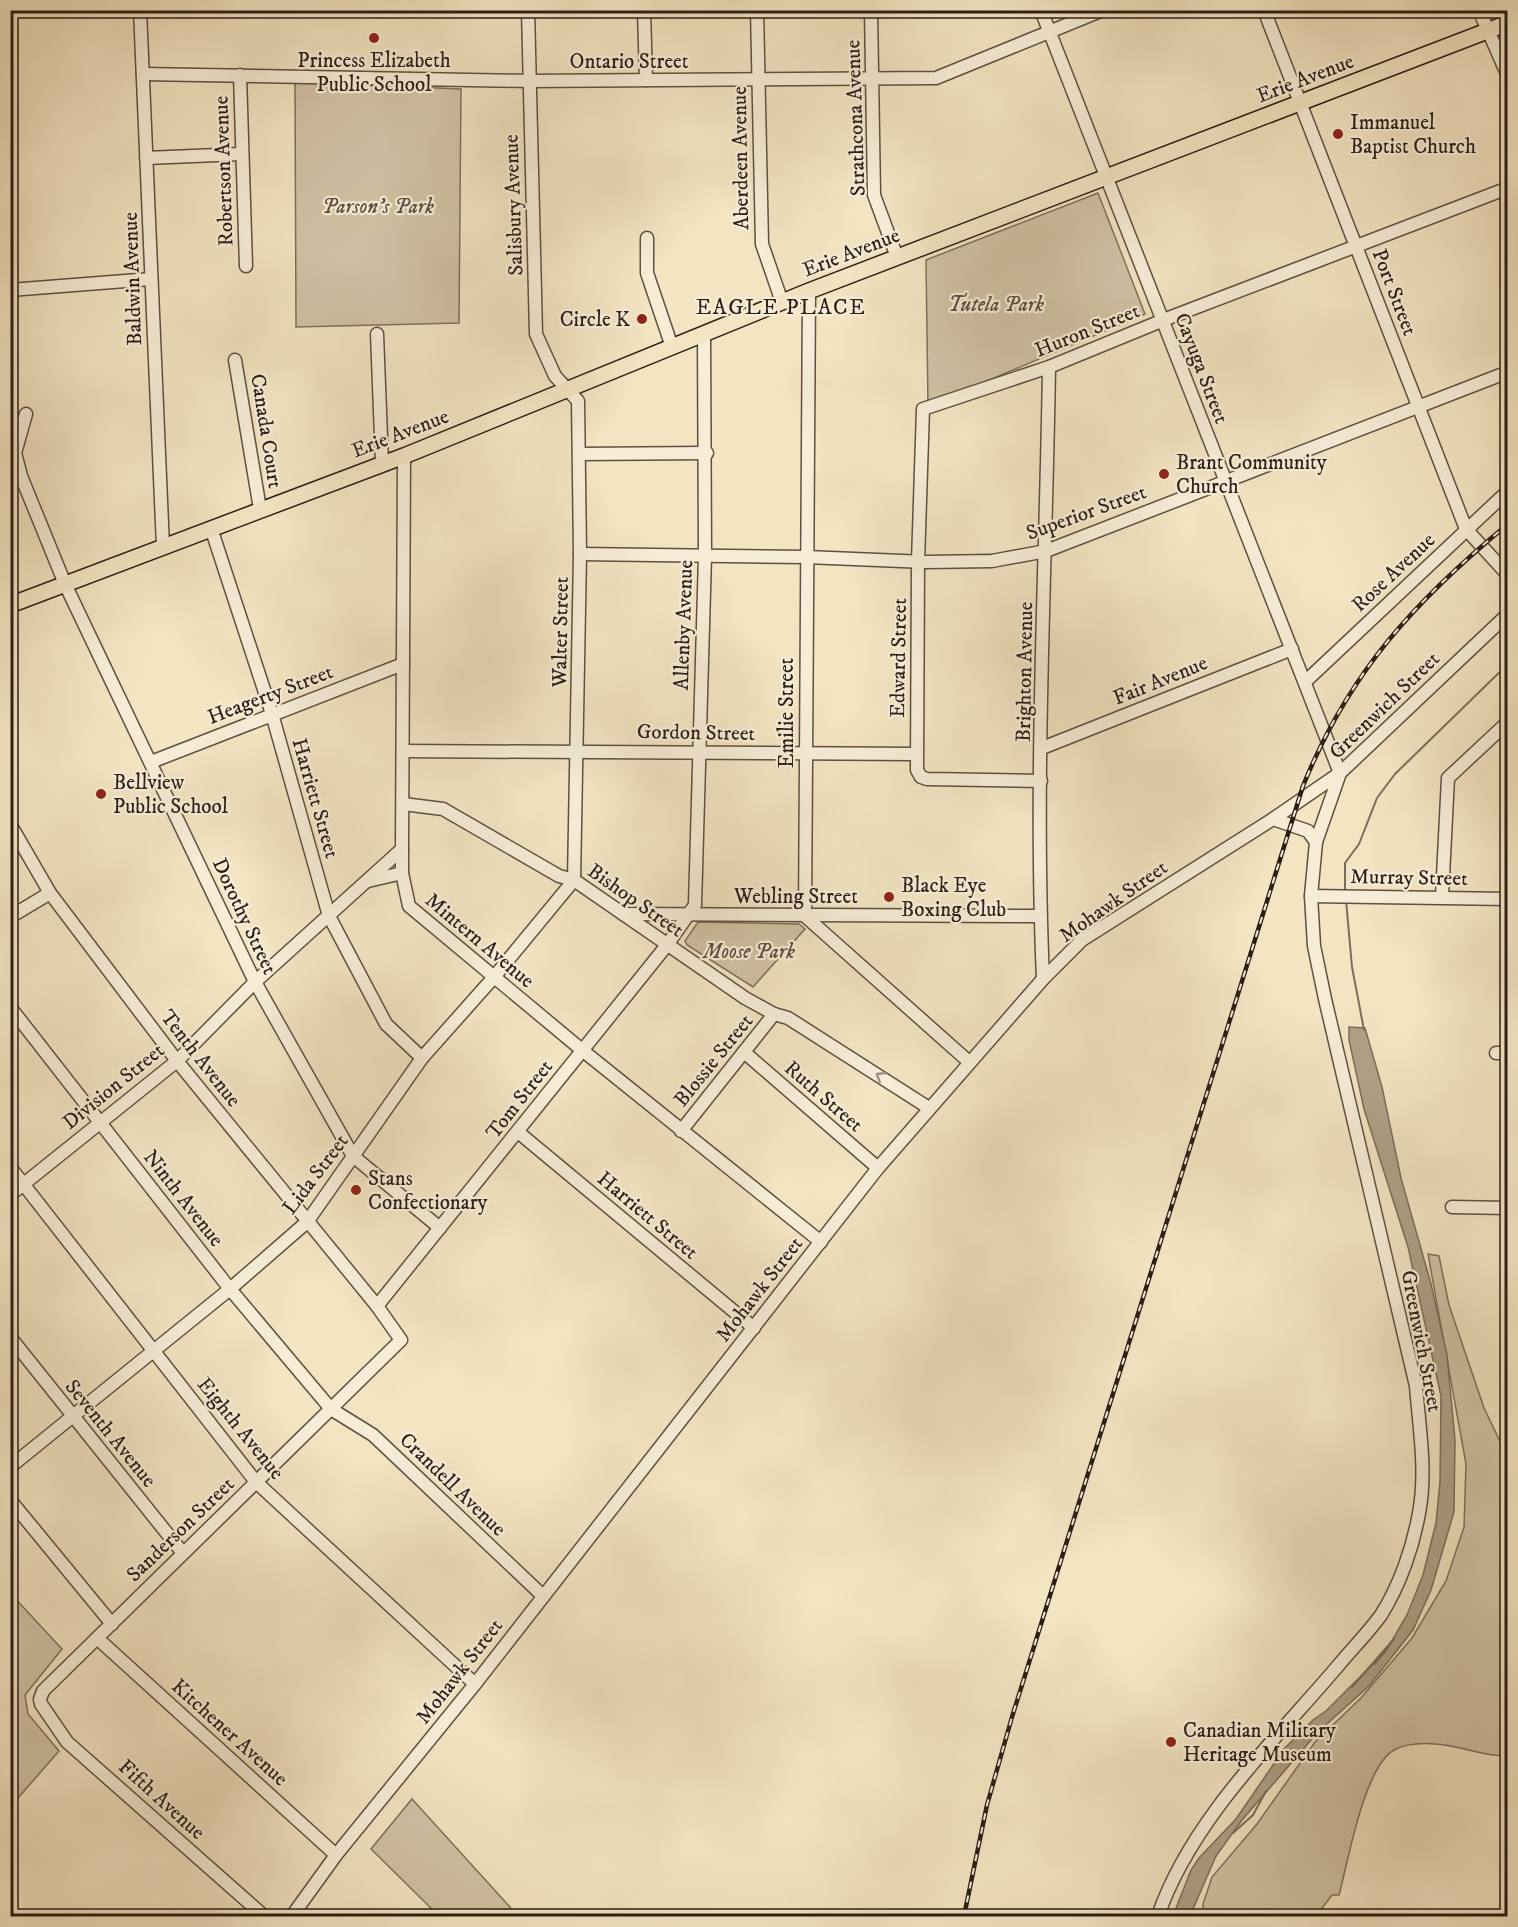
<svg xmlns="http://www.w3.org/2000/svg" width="1518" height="1927" viewBox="0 0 1518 1927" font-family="'IM FELL DW Pica',serif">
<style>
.green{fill:#d1c2a5;stroke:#7e705e;stroke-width:1.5}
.water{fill:#afa188;stroke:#7b6d5b;stroke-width:1.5}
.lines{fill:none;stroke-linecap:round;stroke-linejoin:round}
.stream{stroke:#7b6d5b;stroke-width:2}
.minor-casing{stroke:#5e5042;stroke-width:15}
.major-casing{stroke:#2c1e17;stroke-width:18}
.minor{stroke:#f7edd7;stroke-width:12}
.major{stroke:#f3e4c2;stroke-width:15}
.rail-casing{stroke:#2c1e17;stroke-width:4.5}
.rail{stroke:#f7edd7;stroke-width:2;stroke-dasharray:7;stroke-linecap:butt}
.oneway{stroke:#9c9081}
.poi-dot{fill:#8f2418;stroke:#f7edd7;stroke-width:2}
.labels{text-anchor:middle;stroke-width:4.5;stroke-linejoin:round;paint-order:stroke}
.poi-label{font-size:21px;fill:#2c1e17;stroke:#f7edd7;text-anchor:start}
.street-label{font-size:21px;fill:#2c1e17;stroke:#f7edd7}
.park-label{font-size:21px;font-style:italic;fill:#5e4f42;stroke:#f7edd7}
.neighbourhood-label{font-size:22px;letter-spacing:1.5px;fill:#2c1e17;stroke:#f7edd7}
</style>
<rect width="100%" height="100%" fill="#f3e4c2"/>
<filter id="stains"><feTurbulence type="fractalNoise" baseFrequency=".00333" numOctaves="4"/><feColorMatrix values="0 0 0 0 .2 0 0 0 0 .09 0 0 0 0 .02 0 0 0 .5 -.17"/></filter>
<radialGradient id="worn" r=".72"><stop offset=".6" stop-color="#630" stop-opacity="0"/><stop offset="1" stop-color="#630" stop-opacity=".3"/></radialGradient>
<g class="green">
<path d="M295,82L461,89L459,323L296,327Z"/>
<path d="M1098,193L1145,314L928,406L926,260Z"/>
<path d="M698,922L799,924L805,929L753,987L687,945L685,941Z"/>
<path d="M1428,1254L1439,1256L1449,1305L1484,1408L1507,1456V1756C1484,1757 1459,1745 1435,1744C1422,1743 1405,1744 1394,1750C1364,1767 1348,1862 1339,1895H1332L1316,1916H1203V1904L1212,1877L1257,1824L1315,1742L1361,1698L1412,1638L1446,1581L1464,1527L1466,1464Z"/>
<path d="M11,1594L62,1649L25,1695L28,1714L59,1751L11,1806Z"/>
<path d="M412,1799L518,1916H439L371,1849Z"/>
</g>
<path class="water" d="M1349,1027L1365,1028L1382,1087L1401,1178L1431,1284L1447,1355L1455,1440L1454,1512L1431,1590L1413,1630L1369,1686L1318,1732L1242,1820L1216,1856L1190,1916H1173L1191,1870L1199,1858L1236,1819L1284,1749L1313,1720L1326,1711L1386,1651L1407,1615L1423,1575L1436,1523L1440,1482L1441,1396L1408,1247L1364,1109L1349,1040Z"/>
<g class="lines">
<g class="stream">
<path d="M1345,891V863L1359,844L1377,798L1395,774L1508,664"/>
<path d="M1346,900L1352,967L1364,1030"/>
<path d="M1352,1687L1394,1639L1375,1664"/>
<path d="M1233,1833L1253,1815L1266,1791"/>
</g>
<g class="minor-casing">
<g id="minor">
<path d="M140,10L163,547"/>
<path d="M528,10L536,334L555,376L578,401L580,554L574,880"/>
<path d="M644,10L646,80"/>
<path d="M757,10L762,244L782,302"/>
<path d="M871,10L874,195L897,257"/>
<path d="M1041,10L1340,773"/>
<path d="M1264,10L1466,529L1508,575"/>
<path d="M1479,10L1508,76"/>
<path d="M143,74L529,81L936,78L1103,10"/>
<path d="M240,75L246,266"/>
<path d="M146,158L241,154"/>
<path d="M647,238V273L672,347"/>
<path d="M10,290L151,279"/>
<path d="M809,291L805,916L968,1061"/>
<path d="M377,334L382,463"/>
<path d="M235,360L260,509"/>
<path d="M26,414L15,453L21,476L65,584L255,982L353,1156L440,1228"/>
<path d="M579,454L707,453"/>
<path d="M404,456L402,849V873L409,906L582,1050L821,1242"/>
<path d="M211,528L272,714L329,916L386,1024L422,1058"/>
<path d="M580,554L806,557L926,562L992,561L1046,551L1508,372"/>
<path d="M1306,681L1508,491"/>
<path d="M1042,748L1292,649"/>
<path d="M403,751L916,754"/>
<path d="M151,762L403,664"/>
<path d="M1041,781L927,779L921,777L917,770L918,562L923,409L1049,367L1171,317L1508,188"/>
<path d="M403,804L443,809L559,876L574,880L745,998L774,1014L788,1018L929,1108"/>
<path d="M1273,819L1308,831L1316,842"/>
<path d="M10,824L50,893L177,1061L377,1306L401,1340L43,1691L40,1699L41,1704L67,1742L264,1916"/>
<path d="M368,881L402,873"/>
<path d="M1311,896L1508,899"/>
<path d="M1442,896L1448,778L1508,722"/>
<path d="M623,914L1040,916"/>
<path d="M10,917L50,893"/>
<path d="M1043,979C1034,775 1046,570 1049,367"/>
<path d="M10,1007L230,1289L331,1409L373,1435L543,1596"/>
<path d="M744,1052L878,1168"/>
<path d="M1496,1053H1508"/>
<path d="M681,1131L774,1014"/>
<path d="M518,1132L754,1328"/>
<path d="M10,1167L256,1482L475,1684"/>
<path d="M10,1195L177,1061L255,982L402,849"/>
<path d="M1452,1207L1508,1208"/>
<path d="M377,1306L667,945L695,905L705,556L704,334"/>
<path d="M10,1337L182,1552"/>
<path d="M10,1467L230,1289L307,1222L422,1058L494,977L574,880"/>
<path d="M10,1500L112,1624"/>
<path d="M97,1638L336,1855"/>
<path d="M292,1916L336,1855L475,1684L878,1168L1043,979L1082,940L1273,819L1340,773"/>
<path d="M1158,1916C1190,1822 1273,1742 1337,1667C1351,1650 1368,1633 1381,1615C1400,1585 1413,1547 1419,1513C1427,1472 1419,1426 1416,1386L1325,999L1314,946L1311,896L1316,842L1340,773L1508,614"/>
</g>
</g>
<g class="major-casing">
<path id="major" d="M10,605L404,456L809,291L1508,23"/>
</g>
<use href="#minor" class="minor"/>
<use href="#major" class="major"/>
<g class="rail-casing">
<path id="rail" d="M964,1916L987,1805L1012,1717L1303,786C1349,672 1415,601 1508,524"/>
</g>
<use href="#rail" class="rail"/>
</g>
<defs><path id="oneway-chevron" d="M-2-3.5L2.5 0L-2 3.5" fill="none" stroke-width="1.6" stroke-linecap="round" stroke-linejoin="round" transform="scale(1.5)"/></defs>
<use class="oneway" href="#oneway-chevron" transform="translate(880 1076) rotate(-148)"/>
<g class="poi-dot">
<circle cx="374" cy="38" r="6"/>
<circle cx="1338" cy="134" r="6"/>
<circle cx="642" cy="319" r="6"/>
<circle cx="1164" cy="474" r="6"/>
<circle cx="101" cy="794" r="6"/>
<circle cx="889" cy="897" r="6"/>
<circle cx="356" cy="1190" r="6"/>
<circle cx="1171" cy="1742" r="6"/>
</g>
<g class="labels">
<g class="poi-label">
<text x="374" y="67" text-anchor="middle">Princess Elizabeth<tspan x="374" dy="24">Public School</tspan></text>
<text x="1350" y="129">Immanuel<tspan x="1350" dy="24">Baptist Church</tspan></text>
<text x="630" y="326" text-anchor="end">Circle K</text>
<text x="1176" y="469">Brant Community<tspan x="1176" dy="24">Church</tspan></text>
<text x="113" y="789">Bellview<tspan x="113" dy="24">Public School</tspan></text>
<text x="901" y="892">Black Eye<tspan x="901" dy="24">Boxing Club</tspan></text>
<text x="368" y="1185">Stans<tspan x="368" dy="24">Confectionary</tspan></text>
<text x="1183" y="1737">Canadian Military<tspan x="1183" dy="24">Heritage Museum</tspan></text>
</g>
<g class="street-label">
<text x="629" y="68">Ontario Street</text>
<text transform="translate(1305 78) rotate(-21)" y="7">Erie Avenue</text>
<text transform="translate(855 118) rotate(-92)" y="7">Strathcona Avenue</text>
<text transform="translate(740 158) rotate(-91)" y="7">Aberdeen Avenue</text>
<text transform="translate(223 171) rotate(-92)" y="7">Robertson Avenue</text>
<text transform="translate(513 205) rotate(-92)" y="7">Salisbury Avenue</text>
<text transform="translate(851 252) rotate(-21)" y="7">Erie Avenue</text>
<text transform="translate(132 279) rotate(-92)" y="7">Baldwin Avenue</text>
<text transform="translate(1395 292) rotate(69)" y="7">Port Street</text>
<text transform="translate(1087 330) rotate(-22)" y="7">Huron Street</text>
<text transform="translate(1202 368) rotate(69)" y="7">Cayuga Street</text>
<text transform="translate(267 431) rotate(81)" y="7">Canada Court</text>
<text transform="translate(400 433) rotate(-21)" y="7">Erie Avenue</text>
<text transform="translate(1086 512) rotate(-20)" y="7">Superior Street</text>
<text transform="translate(1393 572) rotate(-43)" y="7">Rose Avenue</text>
<text transform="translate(683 625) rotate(-88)" y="7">Allenby Avenue</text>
<text transform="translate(560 632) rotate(-89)" y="7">Walter Street</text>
<text transform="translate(898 658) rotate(-89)" y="7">Edward Street</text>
<text transform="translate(1024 672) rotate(-89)" y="7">Brighton Avenue</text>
<text transform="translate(1160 680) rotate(-22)" y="7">Fair Avenue</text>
<text transform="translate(270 694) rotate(-21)" y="7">Heagerty Street</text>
<text transform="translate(1384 705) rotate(-44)" y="7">Greenwich Street</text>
<text transform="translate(786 713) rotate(-90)" y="7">Emilie Street</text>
<text transform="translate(696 732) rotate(1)" y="7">Gordon Street</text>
<text transform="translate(316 798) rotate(74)" y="7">Harriett Street</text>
<text transform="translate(1409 877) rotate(1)" y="7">Murray Street</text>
<text x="796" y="903">Webling Street</text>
<text transform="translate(636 900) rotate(35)" y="7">Bishop Street</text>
<text transform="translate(1113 901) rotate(-35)" y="7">Mohawk Street</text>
<text transform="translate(245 916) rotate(65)" y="7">Dorothy Street</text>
<text transform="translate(480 940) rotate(40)" y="7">Mintern Avenue</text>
<text transform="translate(201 1058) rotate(52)" y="7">Tenth Avenue</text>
<text transform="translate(713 1060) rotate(-51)" y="7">Blossie Street</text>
<text transform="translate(113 1086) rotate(-39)" y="7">Division Street</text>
<text transform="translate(824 1096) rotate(41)" y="7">Ruth Street</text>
<text transform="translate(519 1099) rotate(-52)" y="7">Tom Street</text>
<text transform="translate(315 1174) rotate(-53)" y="7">Lida Street</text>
<text transform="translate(184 1198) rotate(52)" y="7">Ninth Avenue</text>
<text transform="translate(648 1215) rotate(40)" y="7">Harriett Street</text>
<text transform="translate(759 1289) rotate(-52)" y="7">Mohawk Street</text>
<text transform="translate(1422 1341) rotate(79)" y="7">Greenwich Street</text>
<text transform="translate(241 1428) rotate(51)" y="7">Eighth Avenue</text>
<text transform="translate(111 1433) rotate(51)" y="7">Seventh Avenue</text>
<text transform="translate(453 1484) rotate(44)" y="7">Crandell Avenue</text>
<text transform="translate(180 1529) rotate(-44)" y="7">Sanderson Street</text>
<text transform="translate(459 1671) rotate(-52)" y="7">Mohawk Street</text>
<text transform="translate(230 1732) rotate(42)" y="7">Kitchener Avenue</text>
<text transform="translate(162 1799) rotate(42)" y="7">Fifth Avenue</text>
</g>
<g class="park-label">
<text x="378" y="213">Parson's Park</text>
<text x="996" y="311">Tutela Park</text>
<text x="749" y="958">Moose Park</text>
</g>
<g class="neighbourhood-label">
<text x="781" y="314">EAGLE PLACE</text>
</g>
</g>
<rect width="1518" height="1927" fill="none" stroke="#f3e4c2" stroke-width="36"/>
<rect x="12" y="12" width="1494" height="1903" fill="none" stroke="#2c1e17" stroke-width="3"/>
<rect x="18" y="18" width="1482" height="1891" fill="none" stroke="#2c1e17" stroke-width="1.5"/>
<rect width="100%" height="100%" filter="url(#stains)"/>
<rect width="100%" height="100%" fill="url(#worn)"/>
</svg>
